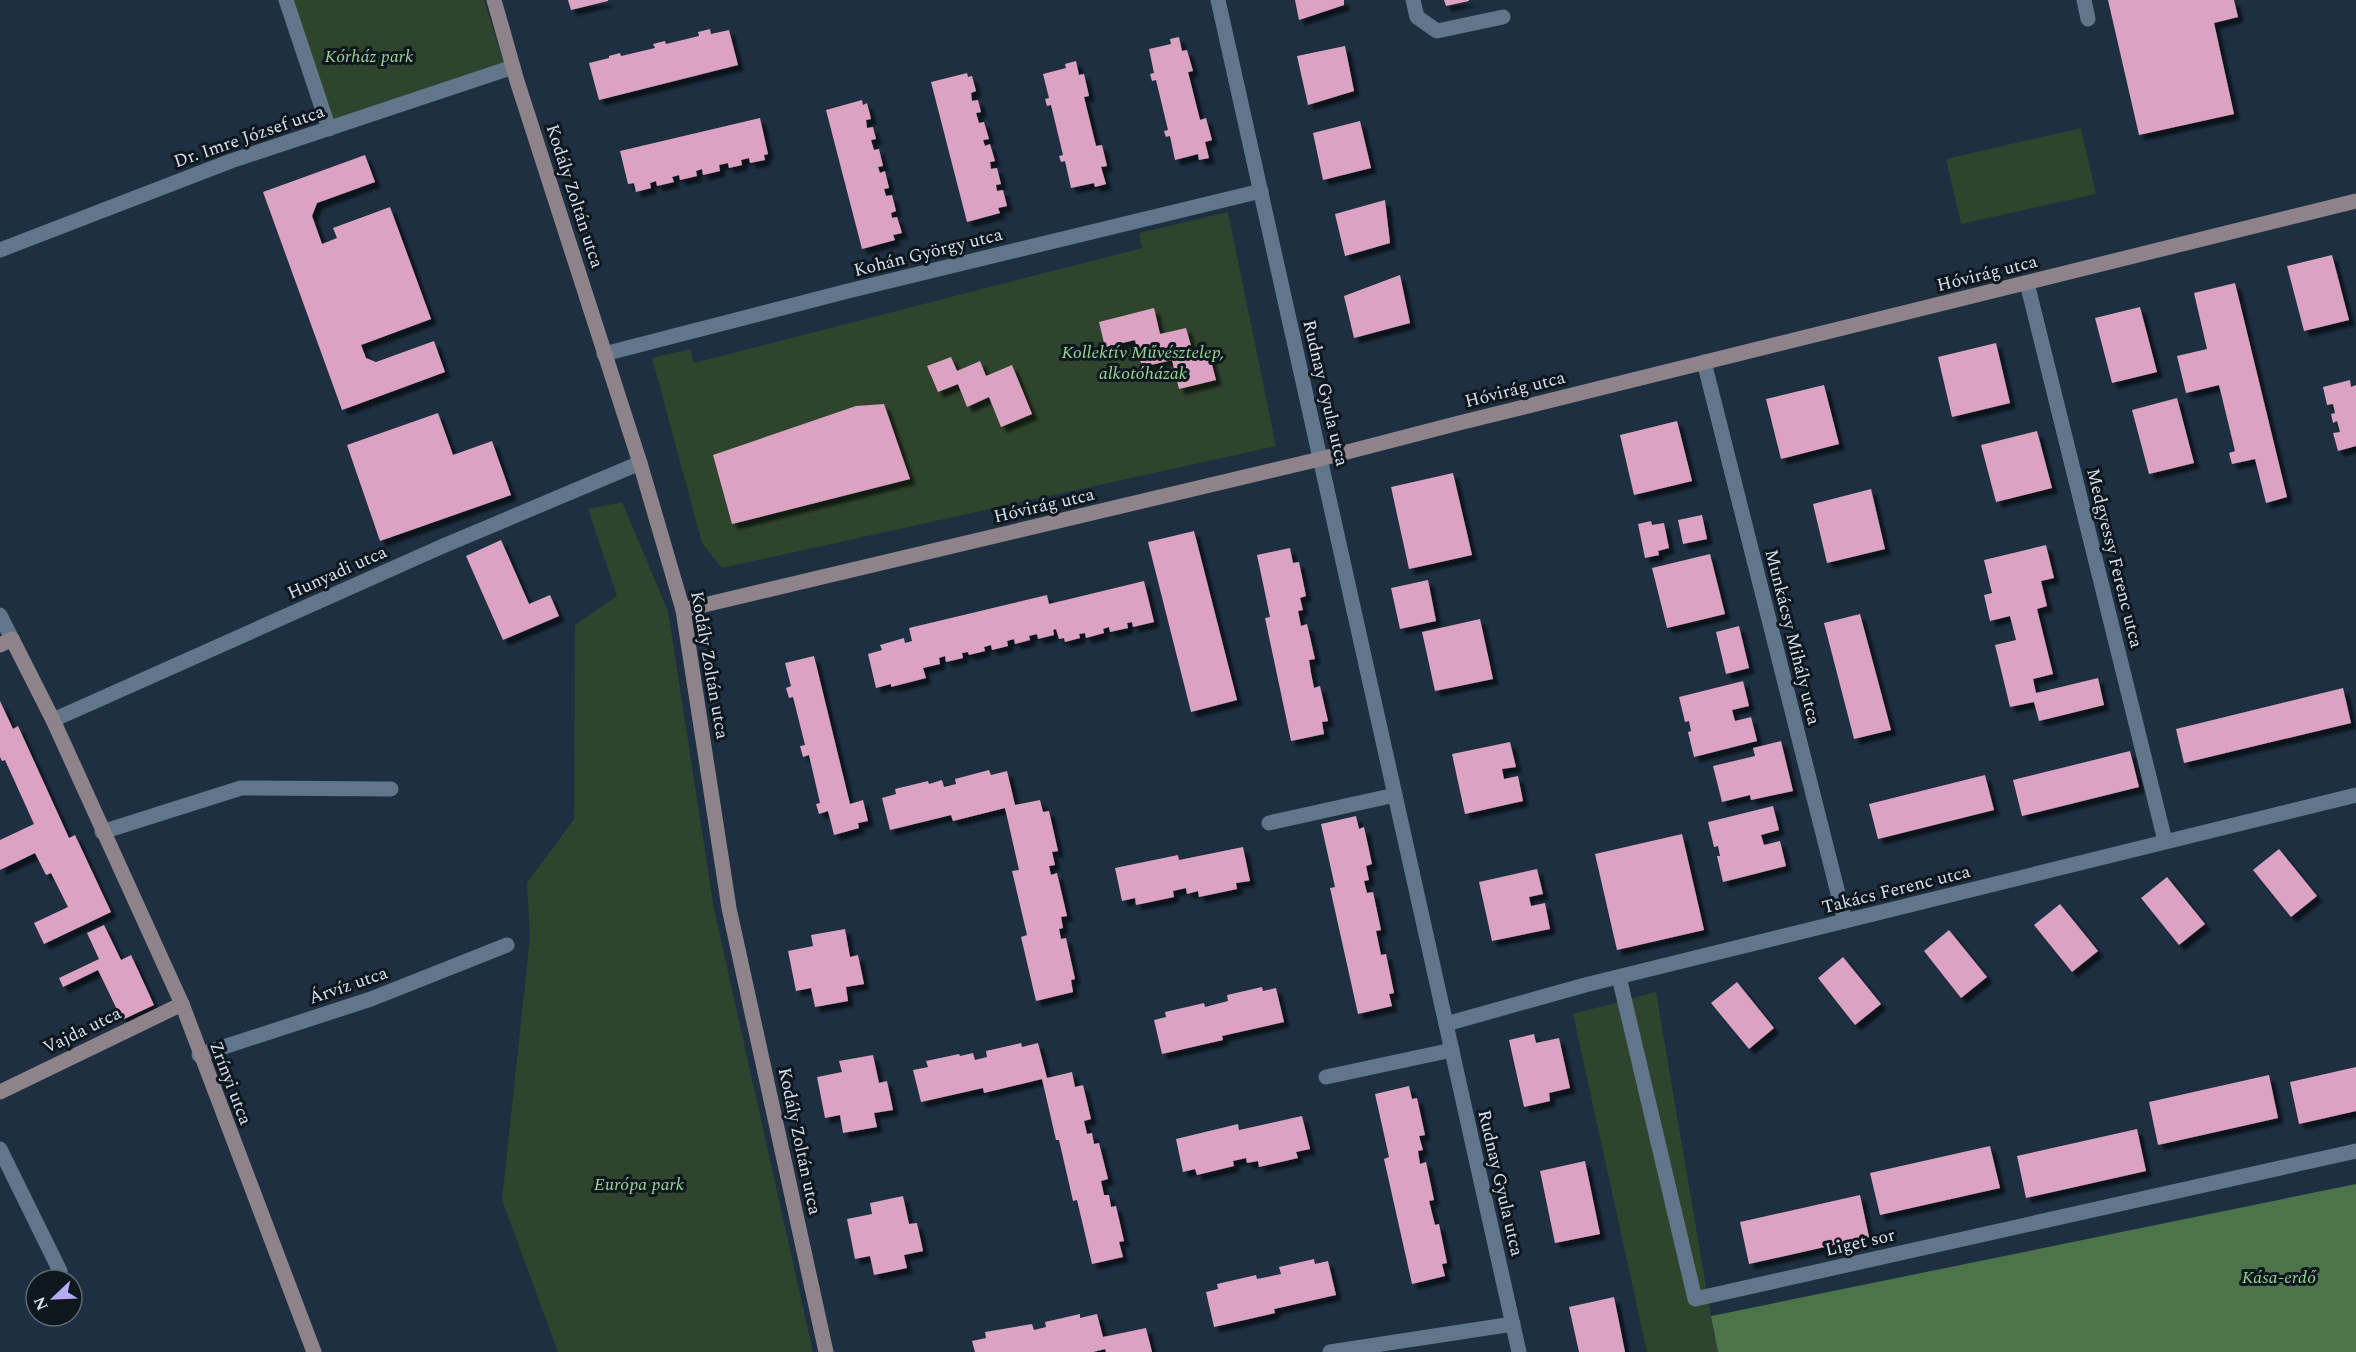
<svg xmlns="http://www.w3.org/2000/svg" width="2356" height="1352" viewBox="0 0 2356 1352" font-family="Spectral,serif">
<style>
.green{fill:#2e442c}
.forest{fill:#4c7349}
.building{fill:#dba2c2;filter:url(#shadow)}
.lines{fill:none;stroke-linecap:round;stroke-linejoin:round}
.street{stroke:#61768a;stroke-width:15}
.secondary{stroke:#8d8389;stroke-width:15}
.labels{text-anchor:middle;stroke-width:6;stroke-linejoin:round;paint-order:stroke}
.park-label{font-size:18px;font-style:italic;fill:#98d493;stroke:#0f171e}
.street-label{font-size:18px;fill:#d5e1ec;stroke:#0f171e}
</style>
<defs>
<filter id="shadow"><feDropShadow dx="5.5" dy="5.5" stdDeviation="1.5" flood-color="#0009"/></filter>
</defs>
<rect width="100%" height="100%" fill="#1d2f41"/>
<g class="green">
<path d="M290,0H484L506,69L334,127Z"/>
<path d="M2081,128L2096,194L1961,224L1946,159Z"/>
<path d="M1228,212L1276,446L722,568L702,543L652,358L690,349L694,363L1142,248L1139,233Z"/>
<path d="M622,502L668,611L714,909L813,1352H558L502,1200L530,937L527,883L574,819L575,625L617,596L588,509Z"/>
<path d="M1656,992L1711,1316L1718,1352H1647L1573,1014Z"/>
</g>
<path class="forest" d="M2356,1184V1352H1718L1711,1316Z"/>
<g class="building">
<path d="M568,0H608V1L571,10Z"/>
<path d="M1295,0H1344V5L1299,20Z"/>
<path d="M1444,0H1469V1L1446,6Z"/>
<path d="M2108,0H2234L2238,17L2214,23L2234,114L2139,135Z"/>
<path d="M710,29L711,34L729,30L738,65L599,100L589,63L609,58V56L620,53L621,56L655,48L653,44L665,41L666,44L699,36L698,32Z"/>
<path d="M1179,37L1182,51L1187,50L1193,71L1188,72L1200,120L1206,118L1212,140L1205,142L1209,158L1199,160L1198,154L1175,160L1170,136L1166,137L1164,131L1168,130L1156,80L1152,81L1150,74L1154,73L1149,49L1171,44L1170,39Z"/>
<path d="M1345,46L1354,91L1308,105L1297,56Z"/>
<path d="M1076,61L1079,75L1084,74L1089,96L1084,97L1096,146L1102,145L1107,166L1101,167L1106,184L1095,187L1094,183L1071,188L1065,161L1061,162L1059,156L1063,155L1051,105L1047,106L1045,99L1049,98L1043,74L1066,68L1065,64Z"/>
<path d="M967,73L968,77L972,76L976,91L971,93L972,101L978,100L981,112L976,113L979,123L984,122L989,139L983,140L985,146L990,144L995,161L990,162L991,169L997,168L1001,184L996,185L997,191L1003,190L1007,206L998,208L1000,213L967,222L931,82Z"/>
<path d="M862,100L863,105L867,103L871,119L866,120L867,128L873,127L876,139L871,140L874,150L879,149L883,166L878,167L880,173L885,171L889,188L884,189L886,196L892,195L896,211L891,213L892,218L897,217L902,233L893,235L895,240L862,249L826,110Z"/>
<path d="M760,118L768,154L764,155L765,160L750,163L749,158L741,160L742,165L729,168L728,163L719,165L720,171L703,175L702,169L696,171L697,176L680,180L679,175L672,177L674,182L657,186L656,181L650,183L651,188L636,192L634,183L628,184L620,151Z"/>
<path d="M1360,121L1371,168L1323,180L1313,133Z"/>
<path d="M365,155L375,182L317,203L312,216L322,244L337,238L333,228L390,207L431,319L361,345L366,358L376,362L434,341L445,372L342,410L263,192Z"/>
<path d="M1385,200L1390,243L1345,256L1335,214Z"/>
<path d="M2332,255L2349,320L2304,331L2287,266Z"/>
<path d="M1400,275L1410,323L1354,338L1344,296Z"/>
<path d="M2235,283L2287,497L2266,503L2255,459L2232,464L2229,453L2235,451L2219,385L2186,393L2177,356L2207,349L2194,293Z"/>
<path d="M2140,307L2157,372L2112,383L2095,318Z"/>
<path d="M1154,308L1160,334L1186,328L1193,353L1208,349L1216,380L1179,389L1172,360L1142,367L1135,340L1105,347L1099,322Z"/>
<path d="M1996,343L2010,403L1952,417L1938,357Z"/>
<path d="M951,357L957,371L980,361L986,376L1012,365L1032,414L1001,427L989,397L967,407L958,384L938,392L927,366Z"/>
<path d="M2350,380L2351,387L2356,385V446L2338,451L2333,433L2340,432L2337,421L2333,423L2331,414L2335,413L2333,404L2327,405L2323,387Z"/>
<path d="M1824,385L1839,444L1781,459L1766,399Z"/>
<path d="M2177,398L2194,463L2149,474L2132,410Z"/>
<path d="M884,404L910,479L732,524L713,455L856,406Z"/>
<path d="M438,413L453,455L492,441L511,495L380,541L347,445Z"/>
<path d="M1677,421L1692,481L1634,495L1620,435Z"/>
<path d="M2037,431L2052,488L1996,502L1981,445Z"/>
<path d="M1453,473L1472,555L1409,569L1391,487Z"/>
<path d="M1871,489L1885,549L1827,563L1813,504Z"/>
<path d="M1702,515L1707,539L1683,544L1678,520Z"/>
<path d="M1651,521L1652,525L1664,523L1669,548L1658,551L1659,555L1645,558L1638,524Z"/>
<path d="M1194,531L1237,700L1191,712L1148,542Z"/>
<path d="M501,540L529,604L550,595L559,616L503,640L466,556Z"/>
<path d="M2046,545L2054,578L2041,581L2047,606L2037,609L2053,674L2033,679L2036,693L2098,678L2104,705L2039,721L2034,702L2010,707L1995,645L2016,640L2010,616L1990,621L1984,595L1992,593L1984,560Z"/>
<path d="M1290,548L1293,563L1299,562L1306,596L1300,598L1303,610L1298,611L1301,626L1307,624L1315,659L1309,660L1311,673L1314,688L1320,686L1328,721L1322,722L1324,734L1291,741L1265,618L1270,617L1257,555Z"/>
<path d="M1710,554L1725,614L1667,628L1652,568Z"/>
<path d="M1428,580L1436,621L1400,629L1391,588Z"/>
<path d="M1144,581L1154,622L1133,627L1132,622L1127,623L1128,628L1110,632L1109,627L1103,629L1104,633L1086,638L1085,633L1079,634L1080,638L1065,642L1064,638L1059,639L1056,629L1053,630L1054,635L1038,639L1037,634L1029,636L1030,640L1015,644L1014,639L1007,641L1008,646L992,650L991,645L984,647L985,651L969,655L968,652L962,653L963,658L946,662L945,656L939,658L940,664L923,668L926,678L891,687V684L876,688L868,654L882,650L880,645L904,638L905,643L912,641L909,628L1047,595L1049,604Z"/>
<path d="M1860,614L1891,730L1854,739L1824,623Z"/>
<path d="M1480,619L1493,679L1435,691L1422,632Z"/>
<path d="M1739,626L1749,668L1726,674L1716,632Z"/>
<path d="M814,656L850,804L863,800L868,821L858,823L859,828L834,835L828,811L819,814L816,804L820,803L809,755L803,757L800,746L805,745L793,697L789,698L786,688L791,686L785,663Z"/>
<path d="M1743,681L1749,706L1732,710L1735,721L1751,717L1757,741L1694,757L1688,732L1691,731L1689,721L1685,722L1679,697Z"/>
<path d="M2343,688L2351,723L2184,763L2176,729Z"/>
<path d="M0,701L13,729L18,726L69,838L75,835L111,912L44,944L34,923L68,907L51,873L46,875L35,853L0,870V840L34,824L5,760L2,761L0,757Z"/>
<path d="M1781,741L1793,791L1751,800L1750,795L1722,802L1713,766L1755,756L1753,748Z"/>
<path d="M1510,742L1516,767L1502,769L1504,779L1518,776L1523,801L1465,814L1452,754Z"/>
<path d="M2130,751L2139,787L2022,816L2013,780Z"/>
<path d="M989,770L991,775L1007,771L1015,805L1040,800L1043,812L1049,811L1058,851L1052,852L1055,865L1049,866L1051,875L1057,873L1067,916L1061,917L1063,928L1059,929L1061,939L1066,938L1075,979L1071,980L1073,992L1036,1001L1021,937L1027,935L1012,871L1019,870L1005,808L953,821L951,815L890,830L882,798L896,794L895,789L928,781L929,784L942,780L944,787L956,784L955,779Z"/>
<path d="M1985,775L1994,810L1878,839L1869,804Z"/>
<path d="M1773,806L1779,830L1761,835L1764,845L1780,841L1786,866L1723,882L1717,856H1720L1718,846L1714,847L1708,822Z"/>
<path d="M1356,816L1359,829L1364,827L1372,864L1366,866L1369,880L1364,881L1367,893L1373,892L1381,930L1376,931L1381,955L1386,954L1394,993L1389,994L1392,1006L1358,1014L1330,888L1335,887L1321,824Z"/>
<path d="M1682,834L1704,930L1617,950L1595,854Z"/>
<path d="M1243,847L1250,881L1236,883L1237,889L1199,897L1198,891L1187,894L1186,888L1173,891L1174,897L1136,905L1135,898L1122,901L1115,868L1178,855L1179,860Z"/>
<path d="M2279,849L2317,896L2291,917L2253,870Z"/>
<path d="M1537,869L1543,894L1529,897L1531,906L1545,903L1550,929L1492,941L1479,882Z"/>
<path d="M2167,877L2205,924L2179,945L2141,898Z"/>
<path d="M2060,904L2098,951L2072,972L2034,925Z"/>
<path d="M104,925L121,960L131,955L154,1005L122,1020L98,970L63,987L59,978L99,959L87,933Z"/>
<path d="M845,929L850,957L858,955L864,984L846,987L848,1001L815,1007L811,988L796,991L788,951L813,946L811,935Z"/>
<path d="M1949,930L1987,977L1961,998L1924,951Z"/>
<path d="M1843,957L1881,1004L1855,1025L1818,978Z"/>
<path d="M1737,982L1774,1028L1749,1049L1711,1003Z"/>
<path d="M1262,987L1263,991L1276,988L1284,1022L1222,1036L1223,1040L1162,1054L1154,1020L1166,1017L1165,1012L1204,1003L1205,1007L1228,1001L1227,995Z"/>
<path d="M1534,1034L1536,1043L1559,1038L1570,1088L1549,1093L1550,1101L1524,1107L1509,1040Z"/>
<path d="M1021,1043L1022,1047L1038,1043L1047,1078L1072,1072L1075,1087L1083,1085L1091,1119L1084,1121L1087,1134L1092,1133L1094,1144L1099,1143L1108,1179L1101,1181L1104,1195H1109L1111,1207L1116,1206L1124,1241L1119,1242L1123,1257L1092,1264L1077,1200L1073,1201L1059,1140H1056L1042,1079L984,1093L983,1088L921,1102L913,1070L928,1067L926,1061L959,1054L960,1056L973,1053L975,1060L987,1057L986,1051Z"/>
<path d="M873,1055L879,1083L887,1081L893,1110L874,1113L877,1127L843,1133L840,1115L825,1118L817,1077L842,1072L839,1061Z"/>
<path d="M2356,1067V1111L2299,1124L2290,1082Z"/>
<path d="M2269,1075L2278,1118L2158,1145L2149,1102Z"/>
<path d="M1409,1086L1412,1099L1417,1098L1425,1135L1419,1136L1423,1150L1418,1151L1420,1164L1426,1162L1434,1200L1429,1201L1435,1225L1439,1224L1447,1263L1442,1264L1445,1276L1412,1284L1384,1159L1389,1157L1375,1094Z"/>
<path d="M1302,1116L1310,1149L1296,1152L1298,1158L1259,1167L1258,1161L1247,1163L1246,1158L1233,1161L1234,1166L1197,1175L1195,1169L1183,1172L1176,1139L1238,1124L1239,1130Z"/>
<path d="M2137,1129L2146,1171L2026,1198L2017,1156Z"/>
<path d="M1990,1146L2000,1188L1880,1215L1870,1173Z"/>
<path d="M1585,1161L1600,1234L1555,1243L1540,1171Z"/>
<path d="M1860,1195L1869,1237L1749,1264L1740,1222Z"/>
<path d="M903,1196L909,1224L917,1223L923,1251L904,1255L907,1268L874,1275L870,1256L855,1259L847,1219L872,1214L870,1203Z"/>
<path d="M1314,1259L1315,1264L1328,1261L1336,1295L1274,1309L1275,1313L1214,1327L1206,1292L1218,1289L1217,1284L1256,1275L1257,1279L1281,1274L1279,1267Z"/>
<path d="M1614,1297L1625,1352H1579L1569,1307Z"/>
<path d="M1080,1314V1318L1097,1314L1103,1337L1146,1328L1152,1352H1106L1105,1349L1093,1352H975L972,1341L986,1338L985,1332L1032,1324L1034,1330L1046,1327L1045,1322Z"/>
</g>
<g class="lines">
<g class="street">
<path d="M286,0L329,129"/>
<path d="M1218,0L1519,1352"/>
<path d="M1413,0L1417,17L1437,31L1503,17"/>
<path d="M2084,0L2088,19"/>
<path d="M0,250L231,161L513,67"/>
<path d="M2027,283L2165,841"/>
<path d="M604,354L848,291L1261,191"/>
<path d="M1704,362L1845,921"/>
<path d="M0,615L12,639"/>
<path d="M53,720L443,546L640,463"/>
<path d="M1269,823L1395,795"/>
<path d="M102,832L241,788L391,789"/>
<path d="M1619,977L1695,1299L2356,1151"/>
<path d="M1446,1024L1585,985L2356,795"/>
<path d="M199,1055L371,999L507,945"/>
<path d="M1326,1077L1452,1050"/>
<path d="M0,1149L60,1271"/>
<path d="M1330,1352L1513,1324"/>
</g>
<g class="secondary">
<path d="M494,0L517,81L640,463L683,610L729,908L826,1352"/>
<path d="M683,610L1320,459L1459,423L2356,201"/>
<path d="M0,645L12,639L53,720L182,1004L314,1352"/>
<path d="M0,1092L182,1004"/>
</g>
</g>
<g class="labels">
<g class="park-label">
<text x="369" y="62">Kórház park</text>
<text x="1143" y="358">Kollektív Művésztelep,<tspan x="1143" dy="21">alkotóházak</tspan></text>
<text x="639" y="1190">Európa park</text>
<text x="2279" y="1283">Kása-erdő</text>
</g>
<g class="street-label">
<text transform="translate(249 136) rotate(-19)" y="6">Dr. Imre József utca</text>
<text transform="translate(575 196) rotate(72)" y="6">Kodály Zoltán utca</text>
<text transform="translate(928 252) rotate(-14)" y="6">Kohán György utca</text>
<text transform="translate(1987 273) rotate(-14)" y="6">Hóvirág utca</text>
<text transform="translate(1515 389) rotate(-14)" y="6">Hóvirág utca</text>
<text transform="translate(1326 393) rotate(77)" y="6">Rudnay Gyula utca</text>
<text transform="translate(1044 505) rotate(-13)" y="6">Hóvirág utca</text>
<text transform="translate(2115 558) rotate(76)" y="6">Medgyessy Ferenc utca</text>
<text transform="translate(337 572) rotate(-24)" y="6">Hunyadi utca</text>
<text transform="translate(1793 637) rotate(76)" y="6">Munkácsy Mihály utca</text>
<text transform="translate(710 665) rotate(80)" y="6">Kodály Zoltán utca</text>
<text transform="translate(1896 889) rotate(-14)" y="6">Takács Ferenc utca</text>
<text transform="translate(348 985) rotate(-19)" y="6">Árvíz utca</text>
<text transform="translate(82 1030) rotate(-26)" y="6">Vajda utca</text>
<text transform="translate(231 1083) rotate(69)" y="6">Zrínyi utca</text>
<text transform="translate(800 1141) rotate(78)" y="6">Kodály Zoltán utca</text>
<text transform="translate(1501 1183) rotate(77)" y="6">Rudnay Gyula utca</text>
<text transform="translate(1860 1242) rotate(-13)" y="6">Liget sor</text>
</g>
</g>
<g transform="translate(54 1298) rotate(247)"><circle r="28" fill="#0f171e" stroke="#5e6870" stroke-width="1.5"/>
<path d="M0-4.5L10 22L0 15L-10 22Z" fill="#b5acf9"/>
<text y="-9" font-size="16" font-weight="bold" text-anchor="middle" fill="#d5e1ec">N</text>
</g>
</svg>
